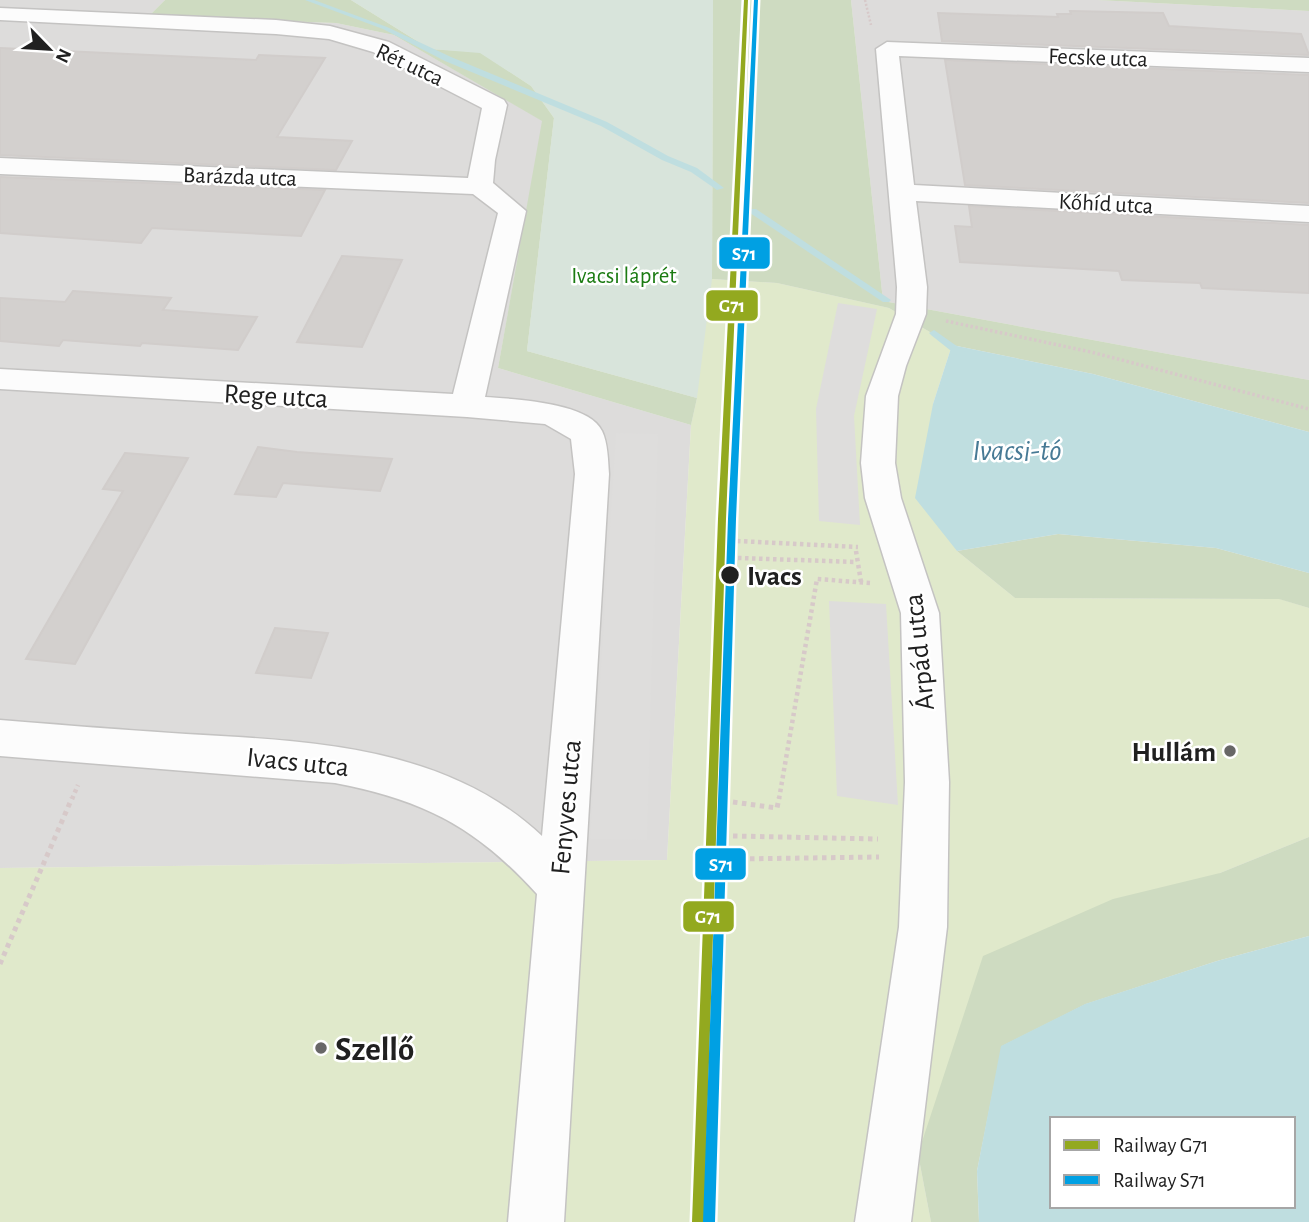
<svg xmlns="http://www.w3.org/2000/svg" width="1309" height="1222" viewBox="0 0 1309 1222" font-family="'Alegreya Sans',sans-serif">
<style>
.residential{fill:#dddcdb}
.grass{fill:#e0e9cb}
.forest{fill:#cedbc1}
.wetland{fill:#d8e4db}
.parking{fill:#dedddc}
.water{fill:#bfdee0;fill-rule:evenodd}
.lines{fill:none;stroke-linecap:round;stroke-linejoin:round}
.stream{fill:#bfdee0;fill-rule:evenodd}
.building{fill:#d3d0ce;stroke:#d1cdcb;stroke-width:2}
.minor-casing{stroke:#c4c3c2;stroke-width:3}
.path-far3{stroke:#d7c9c9;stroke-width:2.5;stroke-dasharray:2 2;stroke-linecap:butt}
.path-far2{stroke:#d7c9c9;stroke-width:3.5;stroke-dasharray:2.5 2.5;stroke-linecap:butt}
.path-far1{stroke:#d7c9c9;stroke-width:4.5;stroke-dasharray:3.5 3.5;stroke-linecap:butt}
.path{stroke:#d7c9c9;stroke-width:5;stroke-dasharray:4.5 4.5;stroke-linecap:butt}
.minor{fill:#fcfcfc;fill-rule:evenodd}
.rail-1-casing{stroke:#fff;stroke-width:5}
.rail-2-casing{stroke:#fff;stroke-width:5}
.rail-1{fill:#93a91f;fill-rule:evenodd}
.rail-2{fill:#00a0e3;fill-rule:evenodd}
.stop-dot{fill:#202020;stroke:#fff;stroke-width:2.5}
.poi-dot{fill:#686767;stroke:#fff;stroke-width:2.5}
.labels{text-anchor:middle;stroke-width:5;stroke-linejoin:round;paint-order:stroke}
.far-street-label{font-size:23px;fill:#202020;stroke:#fff}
.far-park-label{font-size:23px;fill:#1b7b12;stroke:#fff}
.street-label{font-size:28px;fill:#202020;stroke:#fff}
.stop-label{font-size:28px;font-weight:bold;fill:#202020;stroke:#fff;text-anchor:start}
.poi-label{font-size:28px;font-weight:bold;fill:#202020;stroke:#fff;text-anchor:end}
.water-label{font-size:30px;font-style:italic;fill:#477a95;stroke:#fff}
.near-poi-label{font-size:33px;font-weight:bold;fill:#202020;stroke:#fff;text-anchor:start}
.line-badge{stroke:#fff;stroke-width:2.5}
.badge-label{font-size:19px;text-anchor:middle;font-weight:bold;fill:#fff}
</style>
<rect width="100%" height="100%" fill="#eeecea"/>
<g class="residential">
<path d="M0,0H165L150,15L336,23L394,35L543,121L498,368L691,425L667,860L0,868Z"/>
<path d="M851,0H1097L1309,11V380L883,301Z"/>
</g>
<path class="grass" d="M351,0H713L712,279L777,283L889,308L952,345L933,404L957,551L1015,598L1280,599L1309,608V837L1220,873L918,1154L931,1222H0V868L667,860L691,425L697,398L527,351L554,118L480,53L430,49Z"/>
<g class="forest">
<path d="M165,0H351L430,49L480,52L531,86L554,118L527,351L697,398L691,425L498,368L542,121L394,35L336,23L149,16Z"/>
<path d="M713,0H851L883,301L1309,380V432L1093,374L952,345L889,308L777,283L712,279Z"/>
<path d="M1097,0H1309V11Z"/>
<path d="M1058,534L1216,548L1309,573V608L1279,599L1015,598L957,551Z"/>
<path d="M1309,837V936L1217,961L1086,1004L1002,1046L977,1171L979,1222H931L918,1154L983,956L1113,899L1220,873Z"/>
</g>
<path class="wetland" d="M351,0H713L712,279L697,398L527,351L554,118L531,86L480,53L430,49Z"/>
<g class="parking">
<path d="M838,303L877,309L854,416L860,525L819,521L816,409Z"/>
<path d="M616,433L658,434L647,840L590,839Z"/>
<path d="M829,601L886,604L898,805L837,796Z"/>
</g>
<g class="water">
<path d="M952,345L1093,374L1309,432V573L1216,548L1058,534L957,551L915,498L933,404Z"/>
<path d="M1309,936V1222H979L977,1171L1001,1046L1085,1004L1217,961ZM1052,1119H1293V1206H1052Z"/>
</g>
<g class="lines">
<g class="stream">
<path d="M305,0H314L387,27L451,57L607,122L668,156L697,168L724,188L717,190L691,172L662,160L601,126L445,61L383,29Z"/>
<path d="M750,209H756L891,300L889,302H883L750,213Z"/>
<path d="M934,330L968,354V358H960L931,335L929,333Z"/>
</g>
</g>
<g class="building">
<path d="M1070,11L1163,13L1169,26L1301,34L1309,55L942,41L938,13L1058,17L1057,14H1071Z"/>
<path d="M0,48L256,60L259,55L325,58L277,137L352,141L336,170L0,155Z"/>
<path d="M945,60L1309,75V203L965,185Z"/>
<path d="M0,177L325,190L301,236L152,228L141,243L0,233Z"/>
<path d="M969,206L1309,225V293L1202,288L1200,283L1122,280L1119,271L960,262L955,226L972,227Z"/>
<path d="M342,256L402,260L362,347L297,342Z"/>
<path d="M73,291L171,298L163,310L257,317L238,350L142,343L140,346L63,340L59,346L0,341V298L65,302Z"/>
<path d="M258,447L297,452L392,459L380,491L283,483L276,497L235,494Z"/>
<path d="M125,453L188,458L75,664L26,659L123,491L103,489Z"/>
<path d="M275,628L328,633L311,678L256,673Z"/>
</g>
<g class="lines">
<g class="minor-casing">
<g id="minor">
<path d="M0,8L276,20L330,26L389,42L504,100L507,105L495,160L493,183L526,211L485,397C513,399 589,402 602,431C608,443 608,461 609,474L564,1222H508L537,894C476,827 424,800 335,783L0,756V720C62,725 124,730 186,734C311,741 446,746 542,836L575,474L571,439L545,424L467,417L0,389V369L453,394L498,213L473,194L0,174V158L468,178L482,108L373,52L329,39L276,34L0,20Z"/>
<path d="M887,42L1309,58V72L899,56L914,185L1309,206V222L916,201L927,287L926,314L906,366L898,396L895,463L901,498L939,613L949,782L947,927L911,1222H855L899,927L905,782L901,613L865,498L861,463L866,396L896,314L897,287L876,49Z"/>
</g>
</g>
<path class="path-far3" d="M865,0L871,25"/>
<path class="path-far2" d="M946,321L1091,352L1309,409"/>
<g class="path-far1">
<path d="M737,541L858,547"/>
<path d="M856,551L861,582"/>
<path d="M738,558L857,562"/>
<path d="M72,799L78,785"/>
<path d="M779,799L817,579L870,583"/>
</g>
<g class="path">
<path d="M733,802L777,808L779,798"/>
<path d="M733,836L878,839"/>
<path d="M732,859L879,857"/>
<path d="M0,964L72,798"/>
</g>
<use href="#minor" class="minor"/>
<g class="rail-1-casing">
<path id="rail-1" d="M744,0H748L726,519L704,1222H692L718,519Z"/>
</g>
<g class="rail-2-casing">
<path id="rail-2" d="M754,0H758L736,519L715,1222H703L728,519Z"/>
</g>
<use href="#rail-1" class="rail-1"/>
<use href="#rail-2" class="rail-2"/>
</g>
<circle class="stop-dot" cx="730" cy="575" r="10"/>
<g class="poi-dot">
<circle cx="1230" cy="751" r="7"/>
<circle cx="321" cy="1048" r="7"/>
</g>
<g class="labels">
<g class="far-street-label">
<text transform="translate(1098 57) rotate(2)" y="8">Fecske utca</text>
<text transform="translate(410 64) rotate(25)" y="8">Rét utca</text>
<text transform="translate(240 176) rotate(2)" y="8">Barázda utca</text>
<text transform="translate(1106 203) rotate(3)" y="8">Kőhíd utca</text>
</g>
<g class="far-park-label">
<text x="624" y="283">Ivacsi láprét</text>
</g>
<g class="street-label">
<text transform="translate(276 395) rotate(3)" y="10">Rege utca</text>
<text transform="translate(918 652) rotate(-96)" y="10">Árpád utca</text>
<text transform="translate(298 761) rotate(6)" y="10">Ivacs utca</text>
<text transform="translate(565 807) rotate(-85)" y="10">Fenyves utca</text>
</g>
<g class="stop-label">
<text x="747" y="585">Ivacs</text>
</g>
<g class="poi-label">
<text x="1216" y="761">Hullám</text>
</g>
<g class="water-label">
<text x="1017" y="460">Ivacsi-tó</text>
</g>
<g class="near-poi-label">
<text x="335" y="1060">Szellő</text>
</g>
</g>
<g class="line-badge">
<rect x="718" y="236" width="53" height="34" rx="7" fill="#00a0e3"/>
<rect x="705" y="289" width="54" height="33" rx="7" fill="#93a91f"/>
<rect x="694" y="847" width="53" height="34" rx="7" fill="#00a0e3"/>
<rect x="682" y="900" width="53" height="33" rx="7" fill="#93a91f"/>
</g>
<g class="badge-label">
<text x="744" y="260">S71</text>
<text x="732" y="312">G71</text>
<text x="721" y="871">S71</text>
<text x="708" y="923">G71</text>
</g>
<rect x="1050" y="1117" width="245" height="91" fill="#ffffff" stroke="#a6a6a6" stroke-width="2"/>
<rect x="1064" y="1140" width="35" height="10" fill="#93a91f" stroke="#a6a6a6" stroke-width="2"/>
<text x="1113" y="1152" font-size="21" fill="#202020">Railway G71</text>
<rect x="1064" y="1175" width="35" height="10" fill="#00a0e3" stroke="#a6a6a6" stroke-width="2"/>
<text x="1113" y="1187" font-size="21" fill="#202020">Railway S71</text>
<g transform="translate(49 49) rotate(115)" stroke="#ffffff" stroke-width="5" paint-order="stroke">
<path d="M0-5L12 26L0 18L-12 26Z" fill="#202020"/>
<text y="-10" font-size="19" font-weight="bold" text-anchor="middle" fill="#202020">N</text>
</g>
</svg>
